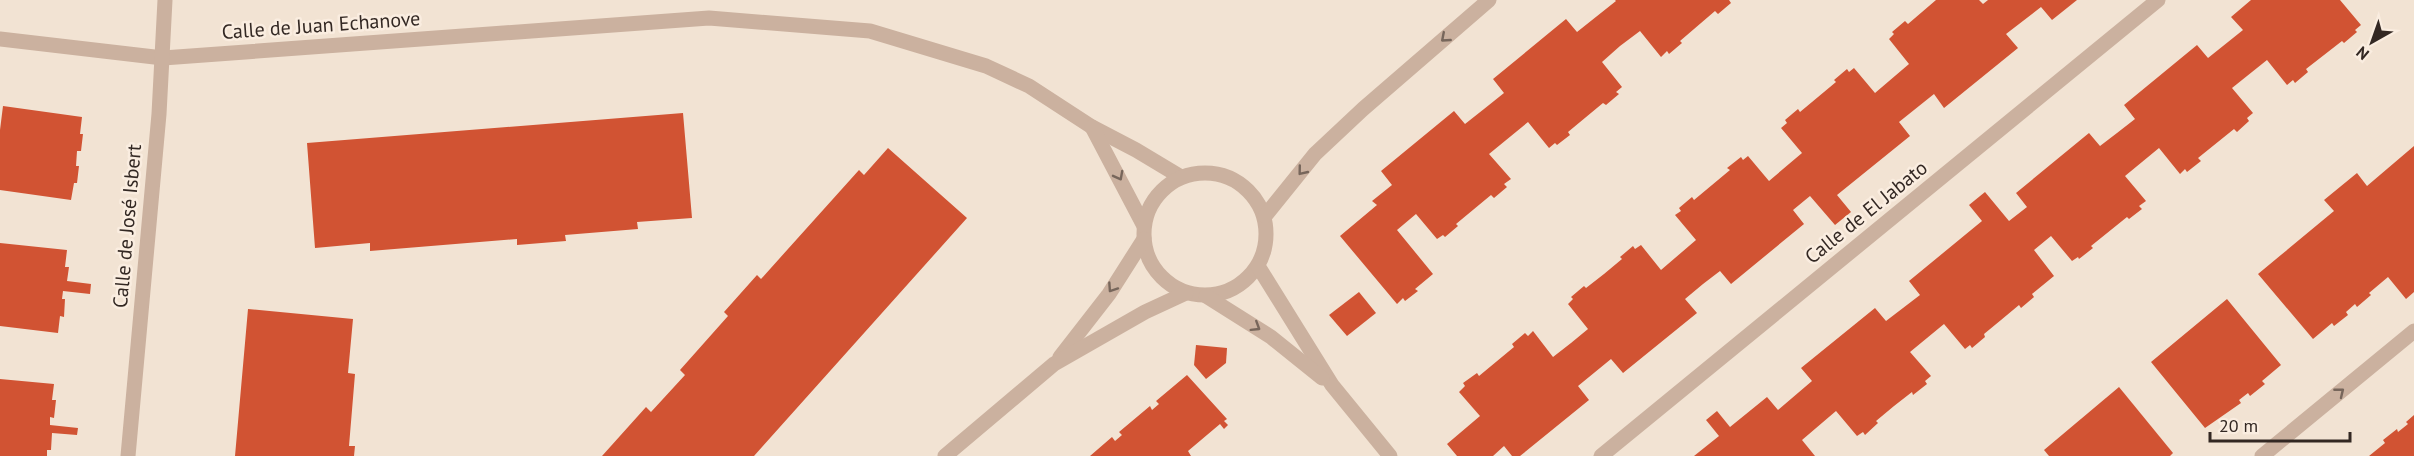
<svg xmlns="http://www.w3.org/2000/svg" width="2414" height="456" viewBox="0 0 2414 456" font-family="'PT Sans',sans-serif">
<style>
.building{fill:#d15333}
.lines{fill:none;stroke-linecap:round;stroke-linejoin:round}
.street{stroke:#cbb19f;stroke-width:15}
.oneway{stroke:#77665b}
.labels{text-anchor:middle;stroke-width:5;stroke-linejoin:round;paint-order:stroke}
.street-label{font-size:20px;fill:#332823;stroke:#faede0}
</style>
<rect width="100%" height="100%" fill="#f2e3d3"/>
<g class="building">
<path d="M1615,0H1729L1731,3L1718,14L1715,11L1680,41L1682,43L1669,54L1667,51L1661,57L1640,31L1620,46L1602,62L1622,87L1616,92L1619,94L1606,105L1603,103L1568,132L1570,135L1557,145L1555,143L1549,148L1528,122L1489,154L1511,179L1504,184L1507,187L1494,198L1491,195L1456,224L1458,226L1445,237L1443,235L1437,239L1416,214L1397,230L1433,274L1415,289L1418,291L1405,301L1403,298L1397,304L1340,236L1377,205L1372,201L1392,185L1381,171L1454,111L1465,124L1484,109L1504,93L1493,79L1566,19L1577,32L1616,1Z"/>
<path d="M1936,0H1979L1983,4L1988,0H2077L2052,20L2041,7L2006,34L2018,48L1944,108L1934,94L1899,122L1910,136L1837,195L1851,212L1835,225L1810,196L1793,210L1804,224L1731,284L1720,271L1703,284L1685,299L1697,313L1623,373L1611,359L1578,386L1589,400L1520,456H1512L1504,446L1493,456H1457L1447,444L1480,416L1459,392L1465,386L1463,383L1477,373L1479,376L1514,347L1512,344L1525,333L1528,336L1533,331L1553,357L1571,343L1588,329L1568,304L1573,299L1571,297L1584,286L1586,288L1604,274L1622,259L1620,257L1633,246L1635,249L1641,245L1661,270L1696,240L1675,215L1681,211L1679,208L1692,197L1694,200L1730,170L1727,168L1741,157L1743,160L1748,156L1769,181L1802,153L1781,128L1787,123L1785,120L1798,109L1800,112L1836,82L1834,80L1847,69L1849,72L1854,68L1875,93L1909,64L1889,39L1894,34L1892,32L1905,21L1908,24Z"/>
<path d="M2251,0H2340L2361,25L2355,30L2357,32L2344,43L2342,41L2306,69L2308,72L2295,83L2293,80L2287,85L2267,60L2232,88L2253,113L2247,118L2249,121L2237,132L2234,129L2198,158L2201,161L2187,172L2185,169L2180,174L2159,148L2125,176L2146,201L2139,206L2142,209L2129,219L2127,217L2091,246L2093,248L2079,259L2078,257L2072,261L2051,236L2034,250L2054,276L2032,294L2034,297L2021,308L2019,305L2001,320L1984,334L1985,337L1972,348L1970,345L1965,349L1944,324L1910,352L1931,376L1925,381L1927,384L1913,395L1912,392L1894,406L1876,421L1878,423L1865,435L1863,432L1857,436L1836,411L1802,440L1815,456H1694L1719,436L1706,420L1717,411L1730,427L1767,397L1778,410L1812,381L1801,368L1875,308L1886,321L1920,295L1909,281L1982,221L1969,205L1985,192L2009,221L2027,207L2016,193L2089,133L2100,146L2117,133L2135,119L2124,105L2197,45L2208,58L2243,30L2231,17Z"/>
<path d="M3,106L82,117L80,134H83L81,151H77L76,166H79L77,183H74L71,200L0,190V130Z"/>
<path d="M683,113L692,218L637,222L638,229L565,235L566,241L517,245V239L370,251V243L315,248L307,143Z"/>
<path d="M2414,146V292L2406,299L2388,277L2369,293L2371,295L2357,307L2355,304L2346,312L2348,315L2334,326L2332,323L2313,339L2258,274L2334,211L2324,200L2357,173L2367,186Z"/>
<path d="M888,148L967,218L754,456H602L646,407L651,412L685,375L680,370L728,316L724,312L757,275L761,279L859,170L864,175Z"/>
<path d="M0,243L67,250L65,267H69L67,281L91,284L90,294L63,291L62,299H65L64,317L60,316L58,333L0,326Z"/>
<path d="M1359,292L1376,313L1347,336L1329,315Z"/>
<path d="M2227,299L2281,365L2262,381L2265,384L2250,396L2248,393L2239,400L2241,403L2205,428L2151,362Z"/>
<path d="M248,309L353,319L348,373L355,374L349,446H355L354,456H235Z"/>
<path d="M1196,345L1227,348L1226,363L1206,379L1194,365Z"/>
<path d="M1187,375L1227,419L1224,421L1228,425L1224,429L1220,424L1188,451L1191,456H1090L1112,437L1115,441L1122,435L1119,432L1150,406L1152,410L1159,404L1156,401Z"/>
<path d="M0,379L54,384L52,400H56L54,418L50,417V425L78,428L77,435L52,433L51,450H47V456H0Z"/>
<path d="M2119,387L2173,453L2170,456H2049L2044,450Z"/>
<path d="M2414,415V456H2369L2385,443L2383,440L2397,429L2398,432L2408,424L2406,422Z"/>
</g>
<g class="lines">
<g class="street">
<path d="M0,39L163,58L709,18L870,31L986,66L1029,86L1092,127L1136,150L1181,177"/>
<path d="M1092,127L1144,226"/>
<circle cx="1205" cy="234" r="61"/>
<path d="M1265,216L1315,154L1363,109L1489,0"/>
<path d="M1258,266L1332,385L1390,456"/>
<path d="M1206,296L1271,337L1322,378"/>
<path d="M1060,357L1109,294L1144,239"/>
<path d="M128,456L159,114L165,0"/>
<path d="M945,456L1054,364L1145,312L1186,293"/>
<path d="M1601,456L2158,0"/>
<path d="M2262,456L2414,331"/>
</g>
</g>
<defs><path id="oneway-chevron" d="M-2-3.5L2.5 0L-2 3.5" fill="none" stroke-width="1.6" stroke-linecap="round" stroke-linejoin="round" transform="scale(1.5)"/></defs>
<g class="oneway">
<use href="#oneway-chevron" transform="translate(1445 38) rotate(139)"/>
<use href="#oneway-chevron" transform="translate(1302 171) rotate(129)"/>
<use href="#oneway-chevron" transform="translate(1119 176) rotate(62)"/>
<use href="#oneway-chevron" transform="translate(1112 288) rotate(124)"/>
<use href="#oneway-chevron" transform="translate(1256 327) rotate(32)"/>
<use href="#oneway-chevron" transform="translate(2340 392) rotate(-39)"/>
</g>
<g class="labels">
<g class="street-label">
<text transform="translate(321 25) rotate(-4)" y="7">Calle de Juan Echanove</text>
<text transform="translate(1866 212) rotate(-39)" y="7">Calle de El Jabato</text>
<text transform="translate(127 226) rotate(-85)" y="7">Calle de José Isbert</text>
</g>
</g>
<g transform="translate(2372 42) rotate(220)" stroke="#faede0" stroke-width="4.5" paint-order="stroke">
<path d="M0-4.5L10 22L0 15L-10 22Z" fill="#332823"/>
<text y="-9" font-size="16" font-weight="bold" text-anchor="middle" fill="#332823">N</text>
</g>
<path d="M2210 432v9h140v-9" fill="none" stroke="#332823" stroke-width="3"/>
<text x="2219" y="432" font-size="18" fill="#332823" stroke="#faede0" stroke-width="4.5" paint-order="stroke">20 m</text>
</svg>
